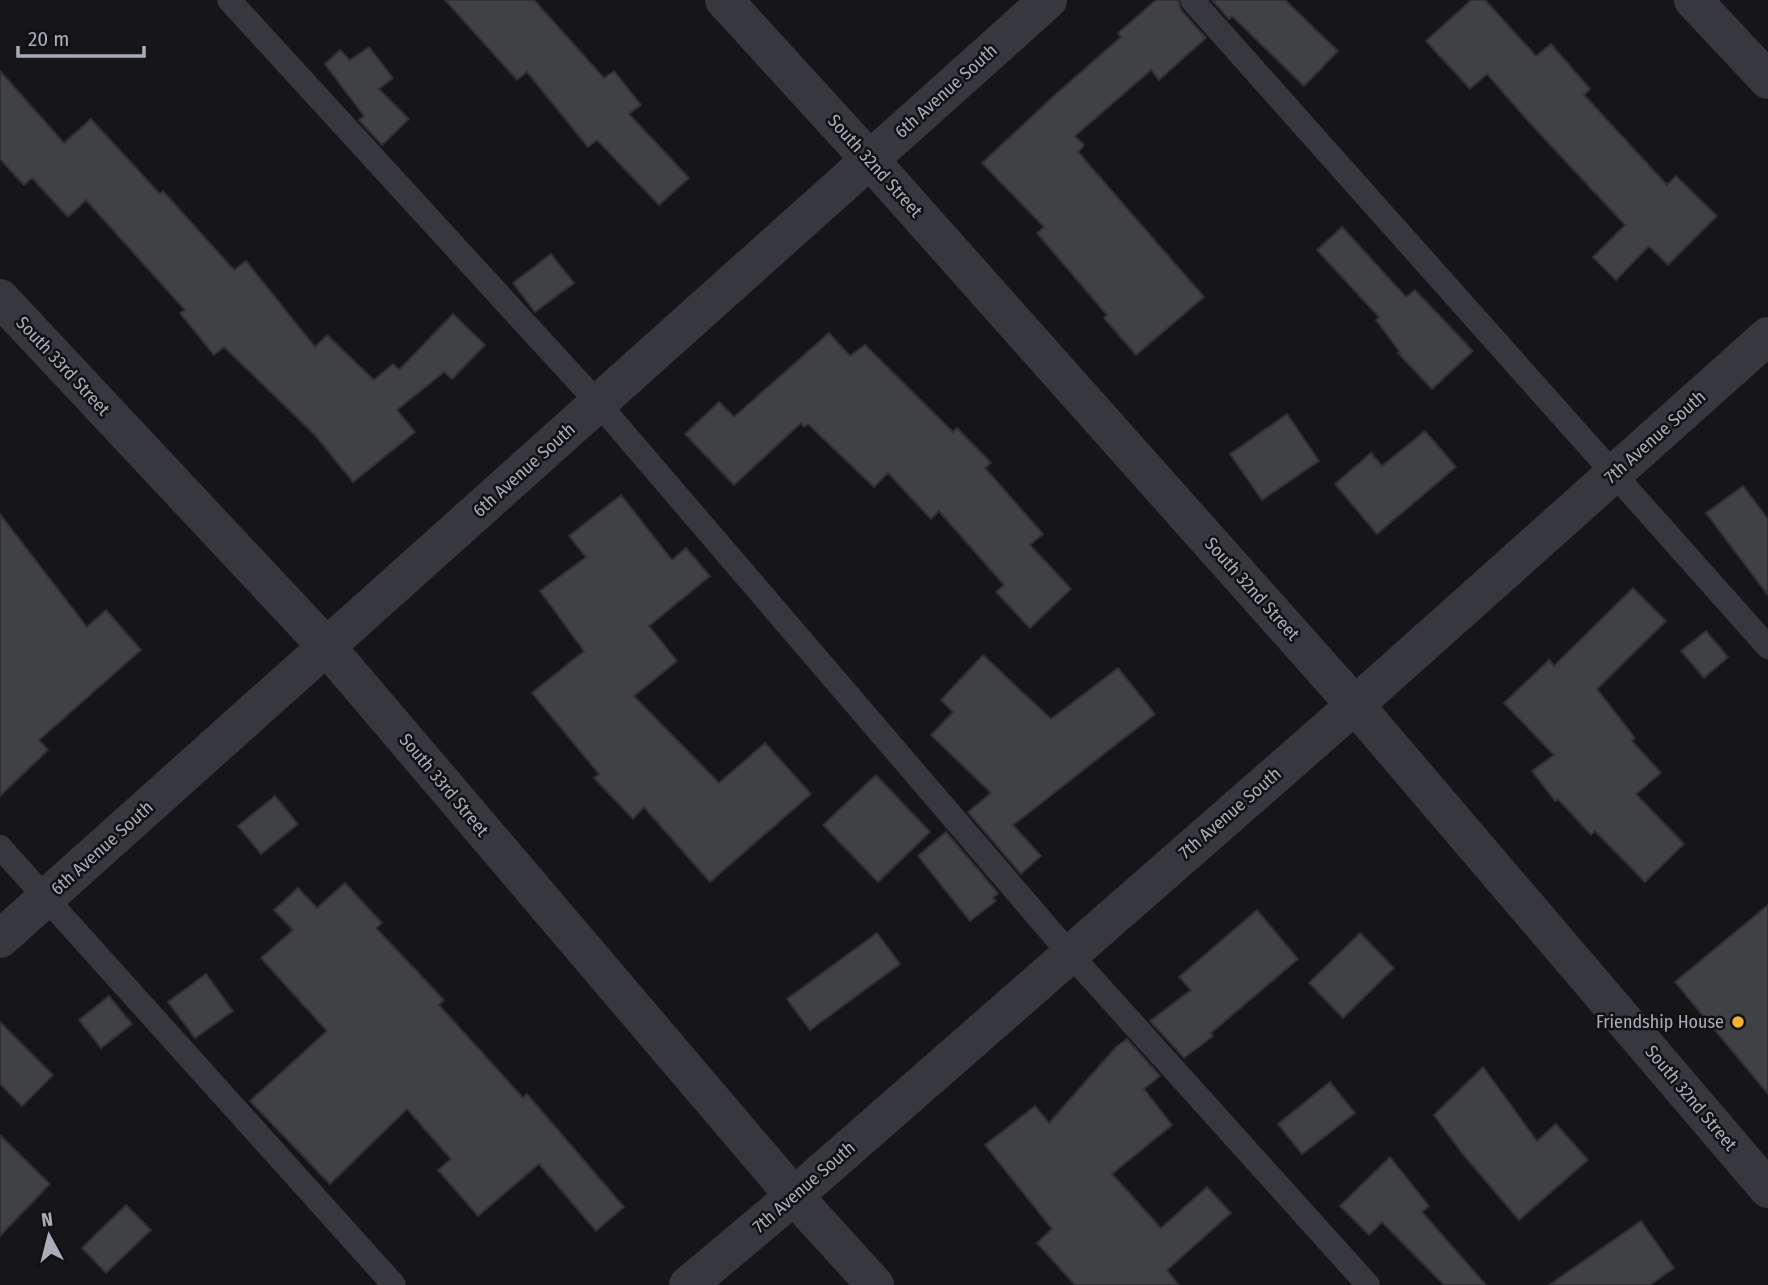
<svg xmlns="http://www.w3.org/2000/svg" width="1768" height="1285" viewBox="0 0 1768 1285" font-family="'Fira Sans Condensed',sans-serif">
<style>
.building{fill:#404145;stroke:#303034;stroke-width:2}
.lines{fill:none;stroke-linecap:round;stroke-linejoin:round}
.service{stroke:#37383d;stroke-width:24}
.minor{stroke:#37383d;stroke-width:38}
.tertiary{stroke:#37383d;stroke-width:38}
.poi-dot{fill:#f2b134;stroke:#111113;stroke-width:2.5}
.labels{text-anchor:middle;stroke-width:5;stroke-linejoin:round;paint-order:stroke}
.street-label{font-size:18px;fill:#a8adb8;stroke:#111113}
.poi-label{font-size:18px;fill:#a8adb8;stroke:#111113;text-anchor:end}
</style>
<rect width="100%" height="100%" fill="#161618"/>
<g class="building">
<path d="M445,0H534L604,78L614,71L641,105L629,114L689,178L659,205L597,140L588,147L527,72L517,80Z"/>
<path d="M1156,0H1178L1181,10L1206,38L1159,80L1151,70L1075,136L1084,145L1078,152L1204,297L1136,355L1104,318L1107,315L1037,233L1044,227L982,163L1056,94L1121,37L1118,33Z"/>
<path d="M1212,0H1285L1338,51L1304,86L1232,16L1229,19Z"/>
<path d="M1471,0H1485L1536,56L1551,44L1590,89L1584,95L1667,185L1676,176L1717,216L1668,265L1649,246L1616,280L1593,257L1625,225L1529,122L1487,74L1470,89L1426,41Z"/>
<path d="M369,47L393,78L379,89L409,119L382,145L359,120L364,116L325,64L340,50L350,60Z"/>
<path d="M0,71L64,143L91,119L160,194L163,191L234,270L246,261L315,347L327,335L374,380L393,364L399,370L453,314L485,345L452,379L444,372L397,410L415,432L353,482L315,435L224,347L214,355L180,313L185,310L86,200L68,217L32,178L24,185L0,159Z"/>
<path d="M1342,227L1406,297L1415,290L1473,351L1432,389L1398,353L1400,352L1376,320L1379,317L1317,250Z"/>
<path d="M551,254L574,283L535,312L513,283Z"/>
<path d="M829,333L850,356L865,345L953,432L957,428L991,463L985,468L1043,534L1030,545L1071,589L1030,628L996,592L1004,585L939,511L931,519L888,473L874,487L808,424L804,427L801,423L734,485L685,434L719,402L734,417Z"/>
<path d="M1287,414L1319,461L1262,500L1230,454Z"/>
<path d="M1425,431L1456,467L1377,534L1335,484L1371,453L1382,466Z"/>
<path d="M1743,486L1768,519V595L1706,513Z"/>
<path d="M621,495L672,560L686,548L710,576L649,626L677,661L634,696L719,783L765,743L811,794L710,882L644,807L633,819L594,778L599,774L532,693L584,651L540,591L586,557L569,536Z"/>
<path d="M0,514L87,627L106,610L141,650L39,740L48,750L0,796Z"/>
<path d="M1633,588L1666,621L1597,689L1635,738L1632,741L1661,773L1636,794L1684,844L1645,882L1595,831L1591,835L1558,799L1555,801L1532,771L1554,755L1504,703L1549,660L1554,666Z"/>
<path d="M1706,631L1728,657L1704,678L1681,651Z"/>
<path d="M983,655L1051,719L1118,668L1155,714L1013,825L1041,856L1021,874L968,812L991,793L931,735L953,712L941,700Z"/>
<path d="M876,775L930,832L878,882L823,825Z"/>
<path d="M275,796L298,824L261,854L238,826Z"/>
<path d="M946,832L998,893L993,898L996,901L970,921L918,856Z"/>
<path d="M345,883L382,923L376,928L444,1000L439,1005L523,1098L527,1094L624,1207L596,1231L539,1164L478,1216L438,1170L451,1159L407,1109L330,1184L250,1101L327,1031L261,958L293,930L274,910L298,888L317,908Z"/>
<path d="M1768,905V1094L1675,982Z"/>
<path d="M1257,910L1298,959L1211,1033L1213,1036L1184,1058L1150,1021L1191,990L1179,977Z"/>
<path d="M877,933L900,964L810,1030L787,999Z"/>
<path d="M1360,933L1394,968L1343,1018L1309,983Z"/>
<path d="M206,974L233,1011L195,1038L168,1002Z"/>
<path d="M109,996L132,1024L101,1048L79,1020Z"/>
<path d="M0,1022L53,1075L22,1106L0,1084Z"/>
<path d="M1127,1039L1160,1076L1144,1089L1172,1125L1112,1174L1161,1228L1207,1187L1231,1213L1167,1270L1179,1285H1075L1037,1243L1052,1229L985,1145L1035,1106L1049,1123L1116,1047Z"/>
<path d="M1483,1067L1537,1141L1556,1124L1588,1160L1519,1220L1461,1152L1434,1115Z"/>
<path d="M1330,1082L1355,1113L1302,1154L1278,1124Z"/>
<path d="M0,1135L50,1184L0,1236Z"/>
<path d="M1390,1157L1429,1206L1422,1212L1486,1285H1444L1382,1222L1369,1235L1340,1206Z"/>
<path d="M126,1205L151,1230L106,1273L82,1248Z"/>
<path d="M1641,1221L1674,1268L1650,1285H1549Z"/>
</g>
<g class="lines">
<g class="service">
<path d="M229,0L598,403L1070,954L1368,1285"/>
<path d="M1192,0L1768,647"/>
<path d="M0,847L394,1285"/>
</g>
<g class="minor">
<path d="M724,0L870,160L1355,705L1768,1189"/>
<path d="M1693,0L1768,80"/>
<path d="M0,298L326,646L794,1196L875,1285"/>
<path d="M688,1285L794,1196L1355,705L1768,336"/>
</g>
<path class="tertiary" d="M0,939L1048,0"/>
</g>
<circle class="poi-dot" cx="1738" cy="1022" r="7"/>
<g class="labels">
<g class="street-label">
<text transform="translate(946 91) rotate(-42)" y="6">6th Avenue South</text>
<text transform="translate(875 166) rotate(48)" y="6">South 32nd Street</text>
<text transform="translate(63 366) rotate(47)" y="6">South 33rd Street</text>
<text transform="translate(1655 437) rotate(-42)" y="6">7th Avenue South</text>
<text transform="translate(524 470) rotate(-42)" y="6">6th Avenue South</text>
<text transform="translate(1252 589) rotate(48)" y="6">South 32nd Street</text>
<text transform="translate(444 785) rotate(50)" y="6">South 33rd Street</text>
<text transform="translate(1230 813) rotate(-41)" y="6">7th Avenue South</text>
<text transform="translate(102 848) rotate(-42)" y="6">6th Avenue South</text>
<text transform="translate(1691 1098) rotate(50)" y="6">South 32nd Street</text>
<text transform="translate(804 1187) rotate(-41)" y="6">7th Avenue South</text>
</g>
<g class="poi-label">
<text x="1724" y="1028">Friendship House</text>
</g>
</g>
<g transform="translate(49 1236) rotate(353)" stroke="#111113" stroke-width="5" paint-order="stroke">
<path d="M0-5L12 26L0 18L-12 26Z" fill="#a8adb8"/>
<text y="-10" font-size="19" font-weight="bold" text-anchor="middle" fill="#a8adb8">N</text>
</g>
<path d="M18 46v10h126v-10" fill="none" stroke="#a8adb8" stroke-width="3.5"/>
<text x="28" y="46" font-size="21" fill="#a8adb8" stroke="#111113" stroke-width="5" paint-order="stroke">20 m</text>
</svg>
